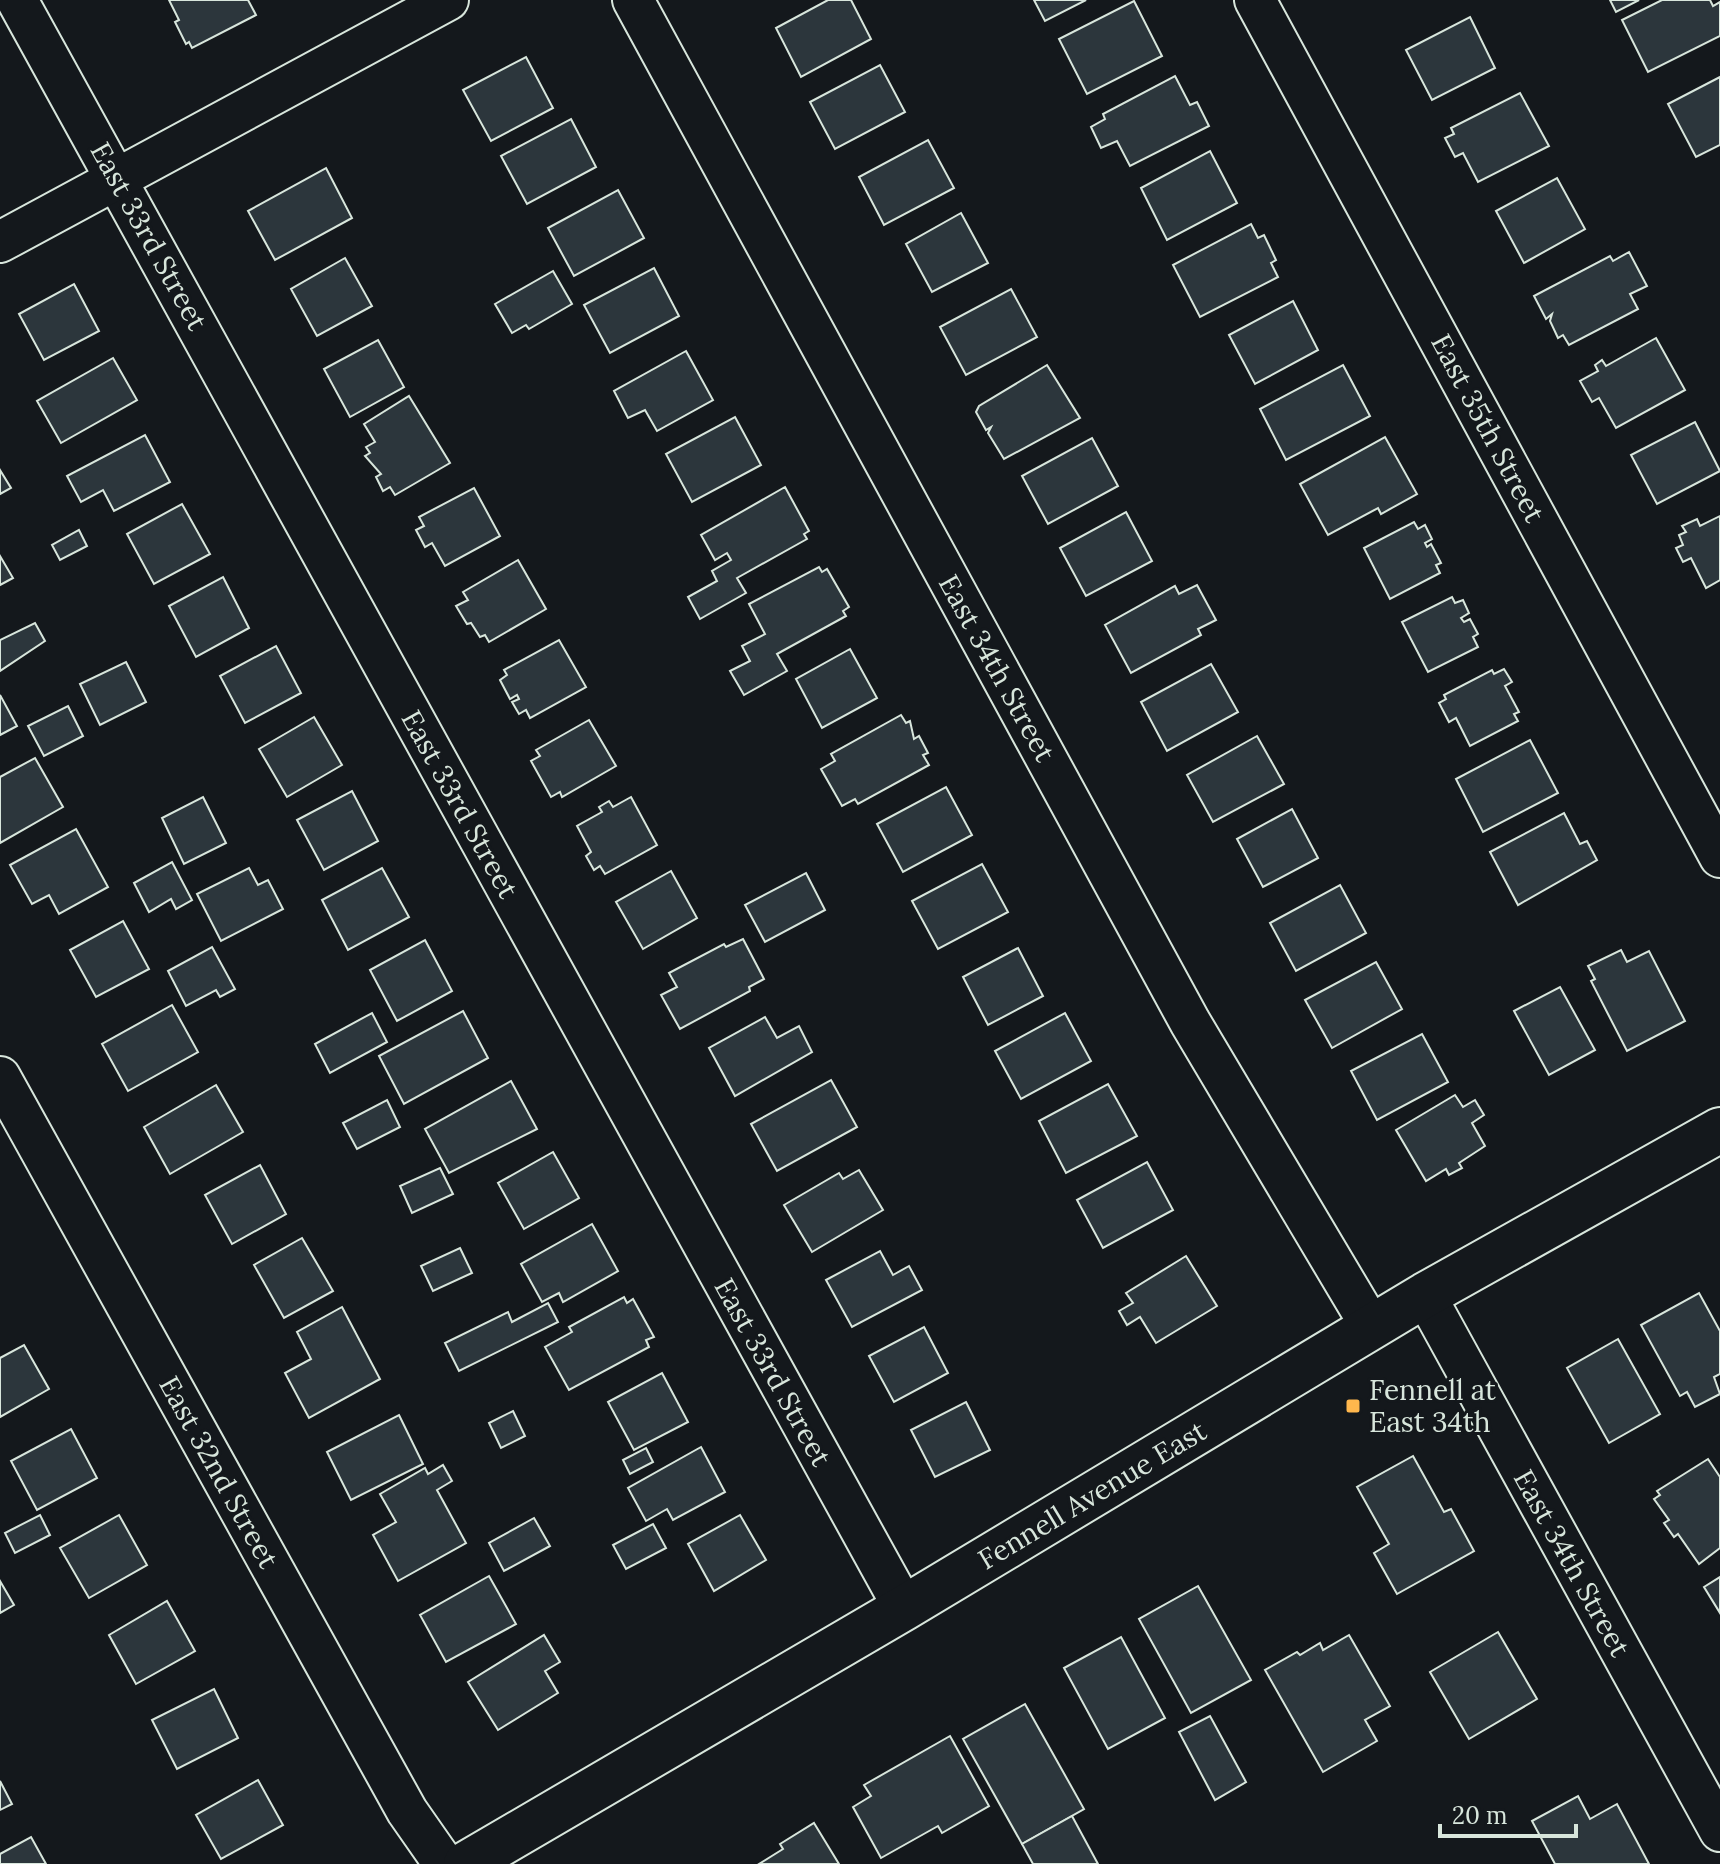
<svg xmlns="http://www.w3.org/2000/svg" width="1720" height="1864" viewBox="0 0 1720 1864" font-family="Lora,serif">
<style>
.building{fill:#2c363c;stroke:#d8e6dc;stroke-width:2}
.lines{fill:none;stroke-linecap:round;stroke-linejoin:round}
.minor-casing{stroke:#d8e6dc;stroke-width:44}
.secondary-casing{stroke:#d8e6dc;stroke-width:48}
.minor{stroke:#14181c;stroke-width:40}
.secondary{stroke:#14181c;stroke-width:44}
.poi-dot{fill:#ffb74d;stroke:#14181c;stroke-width:3}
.labels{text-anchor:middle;stroke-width:6;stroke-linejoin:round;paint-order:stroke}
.street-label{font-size:28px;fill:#d8e6dc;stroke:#14181c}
.poi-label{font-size:28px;fill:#d8e6dc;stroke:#14181c;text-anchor:start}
</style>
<rect width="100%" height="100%" fill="#14181c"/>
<g class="building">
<path d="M169,0H248L256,15L192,48L189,42L186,44L175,22L179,20Z"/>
<path d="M828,0H851L871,39L801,77L776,28Z"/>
<path d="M1034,0H1086L1045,21Z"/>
<path d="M1610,0H1639L1616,12Z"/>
<path d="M1662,0H1710L1713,6L1720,2V36L1648,72L1622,20Z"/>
<path d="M1134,1L1162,56L1087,94L1059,39Z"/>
<path d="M1470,17L1495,68L1432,100L1406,50Z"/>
<path d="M526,57L553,108L491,141L463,90Z"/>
<path d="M880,65L905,112L835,149L810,102Z"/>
<path d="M1175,76L1190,105L1197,102L1209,126L1130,166L1117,141L1101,148L1091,127L1105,119L1103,114Z"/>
<path d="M1720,77V145L1696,157L1668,104Z"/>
<path d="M1520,93L1549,146L1478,182L1463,153L1455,157L1445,138L1454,134L1451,128Z"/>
<path d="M571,119L596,167L527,204L501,156Z"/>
<path d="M928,140L954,188L884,225L859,177Z"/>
<path d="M1210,151L1237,203L1167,240L1141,188Z"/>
<path d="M326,168L352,218L275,260L248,211Z"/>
<path d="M1557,178L1585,229L1524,263L1496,211Z"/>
<path d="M618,190L644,238L574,276L548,228Z"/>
<path d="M961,213L988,263L932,292L906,244Z"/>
<path d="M1251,224L1258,238L1264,235L1276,260L1271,263L1278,277L1200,317L1173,265Z"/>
<path d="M1629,252L1647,286L1630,294L1638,309L1569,345L1563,335L1558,338L1550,321L1552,314L1546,319L1534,296L1610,256L1613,261Z"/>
<path d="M345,258L372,306L317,336L291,289Z"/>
<path d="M654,268L679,316L610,353L584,305Z"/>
<path d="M553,271L572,304L529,329L526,325L512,333L495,304Z"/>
<path d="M74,284L99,331L44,360L19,314Z"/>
<path d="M1011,289L1037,337L966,375L940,327Z"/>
<path d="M1293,301L1318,350L1255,384L1229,335Z"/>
<path d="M1656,338L1685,390L1616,428L1599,398L1592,402L1580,381L1598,371L1595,365L1602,360L1606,366Z"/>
<path d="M378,340L404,387L350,417L324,369Z"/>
<path d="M686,351L713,400L657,431L645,410L628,418L614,391Z"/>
<path d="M113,358L137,400L61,443L37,401Z"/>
<path d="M1047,365L1080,418L1004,459L988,433L991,427L986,430L976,412L979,406Z"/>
<path d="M1343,365L1370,416L1286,460L1260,409Z"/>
<path d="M409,396L450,463L395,495L390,487L383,491L376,477L381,474L365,456L370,453L366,447L375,442L364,424Z"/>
<path d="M735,417L761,465L692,502L666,454Z"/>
<path d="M1695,422L1720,471L1657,504L1631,455Z"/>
<path d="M145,435L170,482L114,511L103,490L81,502L67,476Z"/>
<path d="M1385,437L1417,494L1381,514L1378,508L1328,535L1300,484Z"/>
<path d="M1092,438L1118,486L1048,524L1022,476Z"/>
<path d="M0,470L11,488L0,494Z"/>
<path d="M785,487L809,531L804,534L807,539L737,578L746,593L700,619L688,597L717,581L712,571L731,560L727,553L715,560L701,535Z"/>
<path d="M474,488L500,536L445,566L432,543L425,547L416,530L424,526L419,517Z"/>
<path d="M182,504L210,554L154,584L127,534Z"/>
<path d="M1126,512L1152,561L1086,596L1060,548Z"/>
<path d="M1720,516V580L1706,588L1691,558L1683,562L1676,548L1683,545L1679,535L1686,532L1682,526L1697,519L1700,526Z"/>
<path d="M1414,522L1418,529L1425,525L1432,539L1425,543L1427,547L1431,544L1441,563L1436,565L1440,573L1390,599L1364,548Z"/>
<path d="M79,530L87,546L60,560L52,545Z"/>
<path d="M0,556L13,578L0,585Z"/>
<path d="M518,560L546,609L489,642L485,635L480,637L471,623L467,624L456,606L468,600L463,592Z"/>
<path d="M819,567L822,572L827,569L849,607L843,611L846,616L777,654L787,671L744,695L730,671L750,661L742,646L765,634L749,604Z"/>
<path d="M223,577L249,628L196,657L169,606Z"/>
<path d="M1197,585L1216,620L1198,629L1201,635L1131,673L1105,625L1175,586L1179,594Z"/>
<path d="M1452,597L1455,603L1463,600L1469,613L1461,618L1464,622L1470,619L1478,634L1473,637L1478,647L1428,672L1402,622Z"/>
<path d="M35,623L45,641L0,671V640Z"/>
<path d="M559,640L586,687L530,718L526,710L519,714L512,702L519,699L517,695L510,699L500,680L507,675L504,670Z"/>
<path d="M276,646L301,693L245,723L220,676Z"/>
<path d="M850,649L877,698L822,728L796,679Z"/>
<path d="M126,662L146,702L100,725L80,684Z"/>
<path d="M1211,664L1238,712L1167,751L1141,702Z"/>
<path d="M1504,669L1512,682L1505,686L1519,712L1514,714L1518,721L1470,746L1456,718L1449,722L1439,703L1446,699L1444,695L1492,670L1494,674Z"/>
<path d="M0,695L17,726L0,735Z"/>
<path d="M68,706L83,736L44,756L28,726Z"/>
<path d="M901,715L906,723L910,721L914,739L919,736L928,753L923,755L929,765L858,804L855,799L842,806L821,769L835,761L831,754Z"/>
<path d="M314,717L342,765L287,797L259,749Z"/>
<path d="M589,720L616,766L562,797L560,792L551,797L531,761L540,756L536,750Z"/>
<path d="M1257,736L1284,784L1213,822L1187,775Z"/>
<path d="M1530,740L1558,793L1483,832L1456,779Z"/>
<path d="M35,758L63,807L0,843V777Z"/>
<path d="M946,787L972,835L903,872L877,824Z"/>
<path d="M352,791L378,841L324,870L297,820Z"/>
<path d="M203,797L226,843L184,864L162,818Z"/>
<path d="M631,797L657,845L605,874L600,866L594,870L586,856L591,852L577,826L602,812L599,807L609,801L613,807Z"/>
<path d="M1292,809L1318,858L1263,887L1237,839Z"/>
<path d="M1564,813L1580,844L1587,841L1597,860L1518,905L1490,852Z"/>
<path d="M76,829L108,887L59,914L49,895L32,904L10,865Z"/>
<path d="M172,862L192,900L176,909L171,899L149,912L134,883Z"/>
<path d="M982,864L1008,912L938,949L912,901Z"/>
<path d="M249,868L258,885L268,880L283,909L221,941L197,894Z"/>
<path d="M382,868L409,917L348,950L322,900Z"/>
<path d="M671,871L697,918L643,949L616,902Z"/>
<path d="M806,873L825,910L765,942L745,905Z"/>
<path d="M1340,885L1366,933L1296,971L1270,923Z"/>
<path d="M123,921L149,969L96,997L70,950Z"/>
<path d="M743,939L764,979L749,987L750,991L680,1029L661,995L677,987L669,973L724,944L726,947Z"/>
<path d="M425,940L452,991L397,1021L370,970Z"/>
<path d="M212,947L235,989L220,997L216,990L186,1006L168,971Z"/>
<path d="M1018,948L1043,996L988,1025L963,977Z"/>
<path d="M1621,950L1627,962L1649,951L1685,1021L1627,1051L1591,981L1595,979L1588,966Z"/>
<path d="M1376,962L1402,1009L1332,1048L1305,1000Z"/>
<path d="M1560,987L1595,1050L1549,1075L1514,1011Z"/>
<path d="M172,1005L198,1052L128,1091L102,1044Z"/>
<path d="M463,1011L488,1058L404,1104L379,1056Z"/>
<path d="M372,1013L387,1042L330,1073L315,1044Z"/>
<path d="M1065,1013L1091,1061L1021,1099L995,1051Z"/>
<path d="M765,1017L777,1038L799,1026L812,1052L735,1096L709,1048Z"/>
<path d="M1422,1034L1448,1082L1377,1120L1351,1071Z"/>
<path d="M831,1080L857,1127L777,1171L751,1124Z"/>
<path d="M511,1081L537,1129L449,1173L425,1129Z"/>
<path d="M1108,1084L1137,1136L1066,1173L1039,1121Z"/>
<path d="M216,1085L243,1132L170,1174L144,1127Z"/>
<path d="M1455,1095L1463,1107L1475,1100L1484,1115L1472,1123L1485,1146L1459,1163L1462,1168L1449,1175L1446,1169L1426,1181L1396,1130Z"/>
<path d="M387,1100L400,1127L357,1149L343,1123Z"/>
<path d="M553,1152L579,1198L524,1229L498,1183Z"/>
<path d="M1147,1162L1173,1210L1103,1248L1077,1200Z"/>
<path d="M260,1165L286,1214L232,1244L205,1195Z"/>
<path d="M440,1168L453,1194L412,1213L400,1186Z"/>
<path d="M859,1170L883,1210L812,1252L784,1205L839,1173L843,1179Z"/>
<path d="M592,1224L618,1271L563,1302L559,1293L542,1302L521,1264Z"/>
<path d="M302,1238L333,1291L284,1318L254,1265Z"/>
<path d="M460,1248L472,1273L433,1291L421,1266Z"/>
<path d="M880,1251L893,1275L909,1266L922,1290L852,1327L826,1280Z"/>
<path d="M1186,1256L1217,1306L1156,1343L1140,1317L1127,1325L1119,1311L1133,1303L1126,1293Z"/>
<path d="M1699,1293L1720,1331V1374L1714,1377L1720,1394L1695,1407L1687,1392L1680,1396L1641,1325Z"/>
<path d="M624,1297L627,1303L633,1299L654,1337L646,1340L649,1347L569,1390L545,1347L572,1332L569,1327Z"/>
<path d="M548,1303L558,1322L459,1371L445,1343L508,1312L512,1322Z"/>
<path d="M342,1307L380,1379L309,1418L285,1373L311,1359L297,1332Z"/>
<path d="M924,1327L948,1373L894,1402L869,1356Z"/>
<path d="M1618,1339L1660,1414L1609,1443L1567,1368Z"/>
<path d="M24,1345L49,1389L0,1417V1358Z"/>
<path d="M662,1373L688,1422L634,1450L608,1402Z"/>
<path d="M966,1402L990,1450L935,1477L911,1430Z"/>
<path d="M513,1411L525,1436L501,1448L489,1423Z"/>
<path d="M399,1415L423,1464L351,1500L327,1452Z"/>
<path d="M71,1429L97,1478L37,1510L11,1461Z"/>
<path d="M701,1447L725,1492L673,1520L667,1509L646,1521L628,1488Z"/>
<path d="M646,1448L653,1462L630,1474L623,1460Z"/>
<path d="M1413,1456L1444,1512L1451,1509L1474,1551L1397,1594L1374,1553L1389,1544L1357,1487Z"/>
<path d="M1708,1459L1720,1477V1548L1699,1564L1678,1534L1674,1537L1664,1523L1669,1520L1654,1499L1660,1495L1657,1491Z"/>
<path d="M443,1465L452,1481L437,1490L466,1543L398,1581L373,1535L396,1522L380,1494L425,1468L428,1474Z"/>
<path d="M40,1515L50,1535L15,1553L5,1533Z"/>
<path d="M119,1515L147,1565L89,1598L60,1548Z"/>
<path d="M740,1515L766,1560L714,1591L688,1544Z"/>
<path d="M534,1518L550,1546L504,1571L489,1543Z"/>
<path d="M653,1524L666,1548L626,1569L613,1545Z"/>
<path d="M489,1576L516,1624L446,1662L420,1615Z"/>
<path d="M1720,1577V1613L1704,1587Z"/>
<path d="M0,1581L14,1605L0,1613Z"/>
<path d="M1198,1586L1251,1680L1191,1713L1139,1619Z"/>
<path d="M167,1601L195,1651L136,1684L109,1635Z"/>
<path d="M1498,1632L1537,1699L1469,1739L1430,1672Z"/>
<path d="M544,1635L560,1662L545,1671L558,1693L498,1730L468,1682Z"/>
<path d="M1349,1635L1390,1706L1365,1720L1377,1741L1323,1772L1265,1670L1297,1652L1300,1655L1320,1643L1323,1650Z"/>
<path d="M1121,1637L1165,1718L1108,1749L1064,1668Z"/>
<path d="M214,1689L238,1738L177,1769L152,1720Z"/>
<path d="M1025,1704L1084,1809L1022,1844L963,1739Z"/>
<path d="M1210,1716L1246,1782L1215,1800L1179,1732Z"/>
<path d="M950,1736L989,1806L942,1833L938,1826L881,1858L853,1807L871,1796L864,1785Z"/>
<path d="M258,1780L283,1825L221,1859L196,1815Z"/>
<path d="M0,1781L12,1804L0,1810Z"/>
<path d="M1578,1796L1590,1819L1617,1804L1649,1864H1555L1532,1821Z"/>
<path d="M1072,1816L1098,1864H1033L1022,1844Z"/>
<path d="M814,1823L839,1864H759L783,1849L780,1844Z"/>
<path d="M31,1837L46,1864H0V1854Z"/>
</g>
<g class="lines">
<g class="minor-casing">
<g id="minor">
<path d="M17,0L904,1608"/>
<path d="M633,0L1190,1022L1372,1328"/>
<path d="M1255,0L1720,857"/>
<path d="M0,242L448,0"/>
<path d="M0,1077L407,1811L444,1864"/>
<path d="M1425,1295L1720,1831"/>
</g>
</g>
<g class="secondary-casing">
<path id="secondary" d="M466,1864L904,1608L1425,1295L1720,1130"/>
</g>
<use href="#minor" class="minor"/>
<use href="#secondary" class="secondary"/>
</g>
<rect class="poi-dot" x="1345" y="1398" width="16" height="16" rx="4"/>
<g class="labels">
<g class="street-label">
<text transform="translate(149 236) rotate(61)" y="10">East 33rd Street</text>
<text transform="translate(1488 428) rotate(62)" y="10">East 35th Street</text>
<text transform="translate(997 668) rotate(61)" y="10">East 34th Street</text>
<text transform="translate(460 804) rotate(61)" y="10">East 33rd Street</text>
<text transform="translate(773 1372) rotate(61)" y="10">East 33rd Street</text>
<text transform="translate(219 1472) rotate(61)" y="10">East 32nd Street</text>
<text transform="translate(1092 1495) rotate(-31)" y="10">Fennell Avenue East</text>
<text transform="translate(1572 1563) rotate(61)" y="10">East 34th Street</text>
</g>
<g class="poi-label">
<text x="1369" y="1400">Fennell at<tspan x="1369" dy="32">East 34th</tspan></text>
</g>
</g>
<path d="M1440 1824v12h136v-12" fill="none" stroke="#d8e6dc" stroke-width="4"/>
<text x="1452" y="1824" font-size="24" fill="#d8e6dc" stroke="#14181c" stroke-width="6" paint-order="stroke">20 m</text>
</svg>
